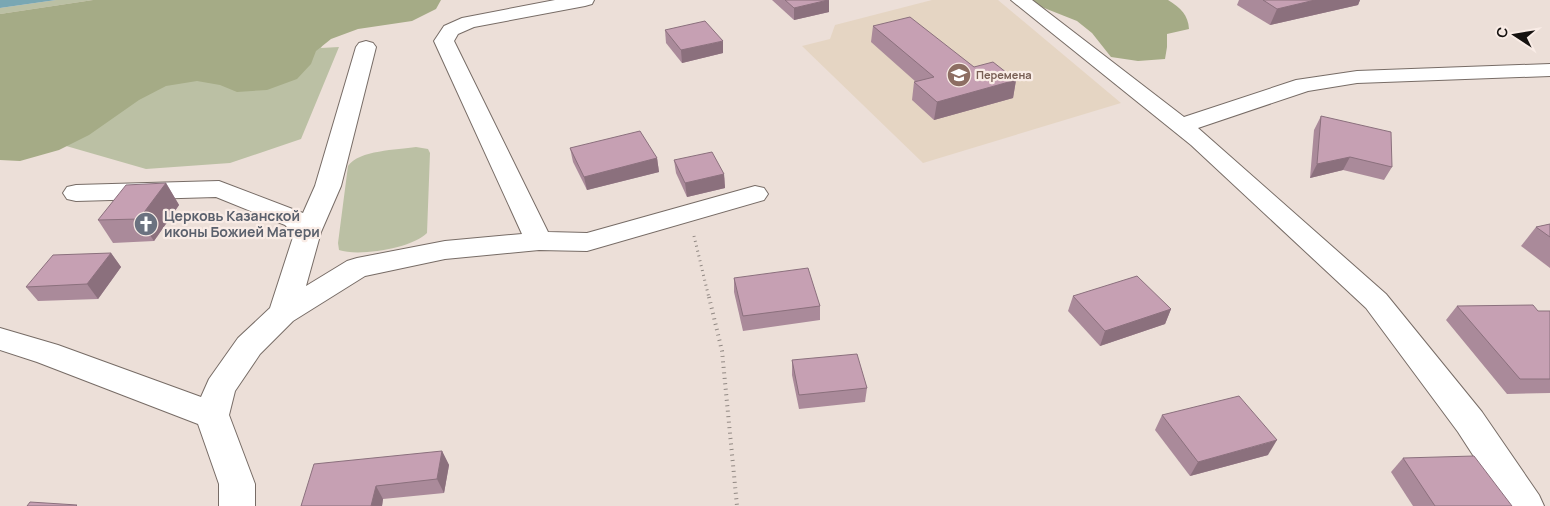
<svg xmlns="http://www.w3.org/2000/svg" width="1550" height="506" viewBox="0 0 1550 506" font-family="Manrope,sans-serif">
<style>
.education{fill:#e5d5c3}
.green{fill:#bbc0a4}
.forest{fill:#a5ab86}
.water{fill:#79a7b3}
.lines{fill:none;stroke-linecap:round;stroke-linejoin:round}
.minor-casing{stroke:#776c66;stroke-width:2}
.path-far1{stroke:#918883;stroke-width:3;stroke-dasharray:1 4;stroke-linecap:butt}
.path{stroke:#918883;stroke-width:4;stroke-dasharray:1 4.5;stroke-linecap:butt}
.minor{fill:#fff;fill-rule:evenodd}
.wall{fill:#aa8a9a}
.shaded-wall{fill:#8b707d}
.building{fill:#c6a0b3;stroke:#8b707d}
.labels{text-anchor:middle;stroke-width:4.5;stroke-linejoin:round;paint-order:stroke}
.far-education-label{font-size:11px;font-weight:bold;fill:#785e54;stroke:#f9ece6;text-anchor:start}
.worship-label{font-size:14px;font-weight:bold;fill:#5b616d;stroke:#f9ece6;text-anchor:start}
</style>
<rect width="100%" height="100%" fill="#ecdfd8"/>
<path class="education" d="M932,0H998L1121,103L923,163L802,46L830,39L835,25Z"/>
<g class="green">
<path d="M56,0H93L0,14V8Z"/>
<path d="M335,16L321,48L339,47L301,139L230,163L146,169L28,135Z"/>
<path d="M416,147L428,149L430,153L427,233C413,248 359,257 339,250L338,243L348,166C359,150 397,150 416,147Z"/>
</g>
<g class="forest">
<path d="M93,0H441L436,9L412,21L358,29L331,39L316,51L311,64L297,79L267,90L237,92L220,85L197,81L166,86L139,100L89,135L59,150L20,161L0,160V14Z"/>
<path d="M1024,0H1168C1181,8 1188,15 1189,29L1167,34V47L1165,59L1138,61L1111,57L1092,33L1077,21Z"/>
</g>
<path class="water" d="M0,0H56L0,8Z"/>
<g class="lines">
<g class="minor-casing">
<g id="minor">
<path d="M555,0H594L592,4L585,6L474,27L458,34L454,41L548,232L587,233L755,186L764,188L768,194L764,200L587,251L539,250L445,259L365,276L293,321L260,354L235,391L229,415L255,484V506H219V484L198,424L37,362L0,350V328L58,345L201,397L209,379L238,338L270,308L294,234L285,225L216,197L76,201L67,199L63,193L67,187L76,185L219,181L303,213L315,186L356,47L359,43L366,41L373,43L376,47L341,186L321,232L306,286L347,261L357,258L445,241L522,234L434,41L444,26L462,18Z"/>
<path d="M1011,0H1032L1184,117L1296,80L1357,71L1550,64V76L1357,83L1308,91L1198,128L1386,294L1482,412L1539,495L1544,506H1506L1458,432L1366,308L1191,145Z"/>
</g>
</g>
<path class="path-far1" d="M694,236L709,298"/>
<path class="path" d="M709,297L722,351L737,506"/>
<use href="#minor" class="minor"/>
</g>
<g class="wall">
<path d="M772,0H829V12L794,20Z"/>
<path d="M1239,0H1360L1358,5L1270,25L1237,5Z"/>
<path d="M873,26L974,67L1016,80L1013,98L934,120L912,100L914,82H916L871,42Z"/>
<path d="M665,30L723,53L682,63L666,43Z"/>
<path d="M1321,116L1392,167L1384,180L1343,170L1310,178L1314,130Z"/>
<path d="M570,148L657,158L659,172L587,190L573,162Z"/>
<path d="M674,160L724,174L725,188L687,197L676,173Z"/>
<path d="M166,183L179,205L154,241L113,243L98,220Z"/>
<path d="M1550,224V268L1521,246L1536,227Z"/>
<path d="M111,253L121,267L98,299L38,301L26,287Z"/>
<path d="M734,278L820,306V320L743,331L734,292Z"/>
<path d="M1073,296L1171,309L1165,324L1100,346L1068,311Z"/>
<path d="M1457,306L1538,311H1550V393L1507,394L1446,320Z"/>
<path d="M792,360L867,388L865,402L799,409L792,375Z"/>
<path d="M1162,415L1268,455L1190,476L1155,430Z"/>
<path d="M442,451L449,465L444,493L383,499L382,506H301Z"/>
<path d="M1403,458L1512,506H1413L1391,472Z"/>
</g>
<g class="shaded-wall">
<path d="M829,0V12L794,20V8Z"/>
<path d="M1315,0H1360L1358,5L1270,25L1277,9Z"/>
<path d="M723,41V53L682,63L681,50Z"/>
<path d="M1016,80L1013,98L934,120L937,102Z"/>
<path d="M1350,157L1343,170L1310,178L1317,164Z"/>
<path d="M657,158L659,172L587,190L584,177Z"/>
<path d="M724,174L725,188L687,197L685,183Z"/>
<path d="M166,183L179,205L154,241L139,219Z"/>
<path d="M111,253L121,267L98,299L87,284Z"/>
<path d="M1171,309L1165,324L1100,346L1105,331Z"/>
<path d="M1277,440L1268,455L1190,476L1198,462Z"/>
<path d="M442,451L449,465L444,493L437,479Z"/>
<path d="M376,486L383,499L382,506H371Z"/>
</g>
<g class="building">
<path d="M785,0H828L794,8Z"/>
<path d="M1263,0H1315L1277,9Z"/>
<path d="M910,17L974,67L993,62L1016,80L937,102L914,82L934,77L873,26Z"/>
<path d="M705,21L723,41L681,50L665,30Z"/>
<path d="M1321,116L1391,132L1392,167L1350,157L1317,164Z"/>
<path d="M640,131L657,158L584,177L570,148Z"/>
<path d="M712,152L724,174L685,183L674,160Z"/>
<path d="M166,183L139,219L98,220L126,185Z"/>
<path d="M1550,224V237L1536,227Z"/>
<path d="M111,253L87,284L26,287L53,255Z"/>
<path d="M808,268L820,306L743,316L734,278Z"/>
<path d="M1137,276L1171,309L1105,331L1073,296Z"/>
<path d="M1533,305L1538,311H1550V379H1520L1457,306Z"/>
<path d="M857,354L867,388L799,395L792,360Z"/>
<path d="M1239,396L1277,440L1198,462L1162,415Z"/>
<path d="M442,451L437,479L376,486L371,506H301L314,464Z"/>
<path d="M1474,456L1512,506H1435L1403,458Z"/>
<path d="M30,502L77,505L76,506H27Z"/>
</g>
<defs>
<g id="school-disc" transform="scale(1.25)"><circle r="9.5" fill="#8d6e63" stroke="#f9ece6"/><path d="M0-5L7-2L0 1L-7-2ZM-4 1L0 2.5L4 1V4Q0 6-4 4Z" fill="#fff"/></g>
<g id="church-disc" transform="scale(1.25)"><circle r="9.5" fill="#6b7280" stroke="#f9ece6"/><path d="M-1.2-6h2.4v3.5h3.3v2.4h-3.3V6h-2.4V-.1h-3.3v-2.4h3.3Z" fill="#fff"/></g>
</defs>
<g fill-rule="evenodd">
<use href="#school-disc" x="959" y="75"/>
<use href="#church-disc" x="146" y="224"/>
</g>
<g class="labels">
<g class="far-education-label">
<text x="976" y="79">Перемена</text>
</g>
<g class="worship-label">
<text x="164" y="221">Церковь Казанской<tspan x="164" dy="16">иконы Божией Матери</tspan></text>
</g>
</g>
<g transform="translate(1515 35) rotate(282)" stroke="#f9ece6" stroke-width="4" paint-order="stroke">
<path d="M0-4L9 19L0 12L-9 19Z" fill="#161210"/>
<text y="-8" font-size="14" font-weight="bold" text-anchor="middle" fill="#161210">С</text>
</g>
</svg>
